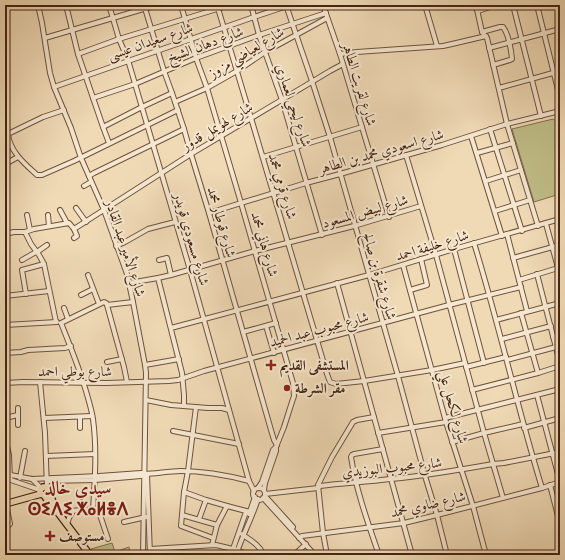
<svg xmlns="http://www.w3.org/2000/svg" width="565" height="560" viewBox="0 0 565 560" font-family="'IM FELL English',Amiri,'Noto Sans Tifinagh',serif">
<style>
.green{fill:#c0be89;stroke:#82714e}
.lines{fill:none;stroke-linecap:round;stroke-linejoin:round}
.minor-casing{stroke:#6f523c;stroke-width:6}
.major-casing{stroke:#442413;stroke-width:8}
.minor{stroke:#f5e7d0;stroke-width:4}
.major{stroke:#f0dab6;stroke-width:5.5}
.poi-dot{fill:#8f2418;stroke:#f5e7d0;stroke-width:1.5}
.labels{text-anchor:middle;stroke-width:4;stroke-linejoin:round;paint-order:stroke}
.street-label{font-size:14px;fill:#442413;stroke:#f5e7d0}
.poi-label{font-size:14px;font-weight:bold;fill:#442413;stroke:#f5e7d0;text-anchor:start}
.district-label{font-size:18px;font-weight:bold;fill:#7a1f14;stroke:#f5e7d0}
</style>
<rect width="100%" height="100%" fill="#f0dab6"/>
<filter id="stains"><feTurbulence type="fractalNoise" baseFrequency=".005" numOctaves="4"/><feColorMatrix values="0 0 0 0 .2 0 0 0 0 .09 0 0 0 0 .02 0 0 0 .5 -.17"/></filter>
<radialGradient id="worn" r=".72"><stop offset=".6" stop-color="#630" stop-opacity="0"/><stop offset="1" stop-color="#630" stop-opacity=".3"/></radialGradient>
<g class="green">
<path d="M553,119L560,124V194L534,202L512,129Z"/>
<path d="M112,543L115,552L129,547L130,555H96L91,549Z"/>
</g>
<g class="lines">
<g class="minor-casing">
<g id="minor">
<path d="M38,5L42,23L50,73L54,87L71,128L81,158L104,210L127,274L133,302L145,365L146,373L143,555"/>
<path d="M66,5L78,54L103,127L109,143"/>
<path d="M109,5L119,39L128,60L190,270L249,481L254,491"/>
<path d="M144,5L164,71L172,93L184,129L191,154L209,213L271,430L274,440L277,445"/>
<path d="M181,5L196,58L207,88L241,203L293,383L294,396L292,402L284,427L276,447V451L265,483L264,490"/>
<path d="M217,5L251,118L327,374L330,382L336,384L364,381L432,370L465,363"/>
<path d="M251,5L259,35L282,100L322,235"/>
<path d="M286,5L312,81L330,137L398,376L425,476L437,515L447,555"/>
<path d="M323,5L340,54L389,217"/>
<path d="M425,5L437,46"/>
<path d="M476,5L482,32L487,38L507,124L538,226"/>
<path d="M513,5L541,116"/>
<path d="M537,5L560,98"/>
<path d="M478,11L496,5"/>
<path d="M482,32L500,27H503C509,35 511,49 512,59L510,60L493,65"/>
<path d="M45,38L157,5"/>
<path d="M489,48L560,29"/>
<path d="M78,54L119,39L230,5"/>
<path d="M340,54L357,52L443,46L452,44L486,36"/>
<path d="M54,87L254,17L290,5"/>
<path d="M499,88L560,71"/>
<path d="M93,98L135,84L196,58L259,35L326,13"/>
<path d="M175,102L207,88L237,71L265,52L327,18"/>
<path d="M64,110L43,117L8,134C10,152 25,164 37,175H42L74,161L178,110"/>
<path d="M103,127L142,107L172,93"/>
<path d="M490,129L522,231"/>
<path d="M471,136L502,236"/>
<path d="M477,153L513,143"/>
<path d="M406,155L436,255L484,433L503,498"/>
<path d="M263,157L362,127"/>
<path d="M5,164L18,157"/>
<path d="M89,176L94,173L184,129"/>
<path d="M486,181L521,170"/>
<path d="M84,186L91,182"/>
<path d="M76,208L86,222"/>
<path d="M60,210L67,223"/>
<path d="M495,211L530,200"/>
<path d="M209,213L306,183L340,174L442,145L507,124L560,111"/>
<path d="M27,215L30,230"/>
<path d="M48,215L49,226"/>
<path d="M546,224L560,275"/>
<path d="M74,229L77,236L74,238"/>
<path d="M25,232L31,244L39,255L44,264L56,322"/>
<path d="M5,234L14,232H25L34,229L69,223L74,229L191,154L330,71L343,64"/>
<path d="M507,234L527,311"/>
<path d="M474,243C499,324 517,407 542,488"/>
<path d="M116,246L125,242L148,229L175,222"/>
<path d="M454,249L484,363"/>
<path d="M37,252L47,245"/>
<path d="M513,258L560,245"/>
<path d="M22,260L36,252"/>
<path d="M159,260L167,258L171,275"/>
<path d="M403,265L446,422L473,506L486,555"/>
<path d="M537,274L560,363"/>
<path d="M88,275L99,304"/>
<path d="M158,278L182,373L184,395V406"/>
<path d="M519,280L558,268"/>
<path d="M129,283L158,278L171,275L255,251L354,226L421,206"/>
<path d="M337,283L412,555"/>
<path d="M410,290L427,285L421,259"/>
<path d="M26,294L22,270L44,264"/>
<path d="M81,295L93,289"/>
<path d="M5,296L49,291"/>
<path d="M107,305L124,367L127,382"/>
<path d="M64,308L68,319"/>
<path d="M521,313L538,373"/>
<path d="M496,320L560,303"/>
<path d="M61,323C71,348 81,372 88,398C90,405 92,412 93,419C97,449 95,479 93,509"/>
<path d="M61,323L104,302L106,303L107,305L133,302"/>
<path d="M5,325L57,322"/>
<path d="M266,326L274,353"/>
<path d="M171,328L369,275L454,249L560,219"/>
<path d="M243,332L276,323"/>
<path d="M553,337L560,336"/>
<path d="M502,339L551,326"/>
<path d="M5,353L21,352L28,350L65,348L71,346"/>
<path d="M507,360L556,347"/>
<path d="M107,362L122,359"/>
<path d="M145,365L179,359"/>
<path d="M466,367L506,357"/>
<path d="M40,382L45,433L47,488"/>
<path d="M5,383L23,382L106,383L169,381L178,380L204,371L449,305L521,287"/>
<path d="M472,390L538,373L560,366"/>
<path d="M537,395L560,482"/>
<path d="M146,400L171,405L208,408H222L229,410"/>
<path d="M196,407L188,471L184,492L181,526L213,538"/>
<path d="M18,408V425"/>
<path d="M80,417V428"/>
<path d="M5,418L18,415"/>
<path d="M44,418L92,416"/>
<path d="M445,418L560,389"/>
<path d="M524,428L560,418"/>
<path d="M173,431L239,444"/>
<path d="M378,433L446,422"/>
<path d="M5,438L9,455L10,480"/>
<path d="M452,442L484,433L523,424"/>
<path d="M46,456L95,454"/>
<path d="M5,474L32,479L99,476L141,473L144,474"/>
<path d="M147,474L150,555"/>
<path d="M5,478L40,490"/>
<path d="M20,478L25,451"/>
<path d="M32,479L41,488"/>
<path d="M47,481L95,480L141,476L144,474C156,474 168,471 181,471C204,471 226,475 249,481"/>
<path d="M550,485L560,524"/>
<path d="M258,488L262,482L273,450L276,447"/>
<circle cx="259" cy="494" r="6"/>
<path d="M184,492L206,500L227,506"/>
<path d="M265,494L318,488L320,486C344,483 367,482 390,479C425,476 459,470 493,464L504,463L560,452"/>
<path d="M265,496L293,527"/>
<path d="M263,498L315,555"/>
<path d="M59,514L69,511L98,509L108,539"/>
<path d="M249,514L255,497"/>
<path d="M182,515L217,525"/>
<path d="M199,519L206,500"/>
<path d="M124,522L146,517"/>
<path d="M67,524L69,518L73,511"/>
<path d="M5,529L10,524L6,504"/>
<path d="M242,534L243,535C252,541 259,545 264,555"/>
<path d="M299,538L302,536L404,523L437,515L542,488L560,482"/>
<path d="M212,545L217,525L227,506L250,512"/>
<path d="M150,549L216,545L237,550L248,555"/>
<path d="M233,549L246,512"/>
<path d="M236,555C242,536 252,518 258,499"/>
<path d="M294,555L306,544"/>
<path d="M327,555L323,533L318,485L332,457L353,422L357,420L374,417"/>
<path d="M379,555C368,523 356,490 351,457L352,455L354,454L383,449"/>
</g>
</g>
<g class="major-casing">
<g id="major">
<path d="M48,491L46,494L43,495L40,493V490L43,487H45L47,488L54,504V509"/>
<path d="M44,495L51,506L59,514L90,555"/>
<path d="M5,504L41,494"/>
</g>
</g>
<use href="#minor" class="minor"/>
<use href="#major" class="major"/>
</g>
<g class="poi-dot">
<path d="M269 359h4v4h4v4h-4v4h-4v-4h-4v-4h4z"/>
<circle cx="287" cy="388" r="4"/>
<path d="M48 530h4v4h4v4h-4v4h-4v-4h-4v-4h4z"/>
</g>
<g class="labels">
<g class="street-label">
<text transform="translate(150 41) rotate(-19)" y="5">شارع سعيدان عيسى</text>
<text transform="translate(205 44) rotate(-20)" y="5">شارع دهان الشيخ</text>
<text transform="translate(246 52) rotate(-31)" y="5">شارع لعياضي مزوز</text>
<text transform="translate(360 84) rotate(73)" y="5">شارع لقريت الطاهر</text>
<text transform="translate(294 105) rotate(72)" y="5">شارع ليحي لعماري</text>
<text transform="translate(217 126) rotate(-31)" y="5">شارع لهويمل قدور</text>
<text transform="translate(381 151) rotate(-16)" y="5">شارع اسعودي محمد بن الطاهر</text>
<text transform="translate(283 186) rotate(73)" y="5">شارع قرمي محمد</text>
<text transform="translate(365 211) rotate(-16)" y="5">شارع لبيض المسعود</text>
<text transform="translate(222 222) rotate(74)" y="5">شارع قوطار محمد</text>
<text transform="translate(192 239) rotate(74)" y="5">شارع مسعودي قويدر</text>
<text transform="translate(265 244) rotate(74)" y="5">شارع هاني محمد</text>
<text transform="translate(432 245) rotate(-17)" y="5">شارع خليفة احمد</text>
<text transform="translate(126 248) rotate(72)" y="5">شارع الأمير عبد القادر</text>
<text transform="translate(380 276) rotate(74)" y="5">شارع شقرة بن صالح</text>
<text transform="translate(319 329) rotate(-15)" y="5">شارع محبوب عبد الحميد</text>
<text x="75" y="376">شارع بوطي احمد</text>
<text transform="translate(454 407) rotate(74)" y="5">شارع لكحل علي</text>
<text transform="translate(392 467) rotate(-6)" y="5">شارع محبوب البوزيدي</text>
<text transform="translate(428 504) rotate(-13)" y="5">شارع ضاوي محمد</text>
</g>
<g class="poi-label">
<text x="280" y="370">المستشفى القديم</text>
<text x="295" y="393">مقر الشرطة</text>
<text x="59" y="541">مستوصف</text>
</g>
<g class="district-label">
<text x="78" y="494">سيدي خالد<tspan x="78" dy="21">ⵙⵉⴷⵉ ⵅⴰⵍⴻⴷ</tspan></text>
</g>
</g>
<rect width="565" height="560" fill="none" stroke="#f0dab6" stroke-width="20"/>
<rect x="6" y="6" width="553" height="548" fill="none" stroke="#442413" stroke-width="2"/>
<rect x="10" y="10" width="545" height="540" fill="none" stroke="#442413"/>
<rect width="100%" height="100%" filter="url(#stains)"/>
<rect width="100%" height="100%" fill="url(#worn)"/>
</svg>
